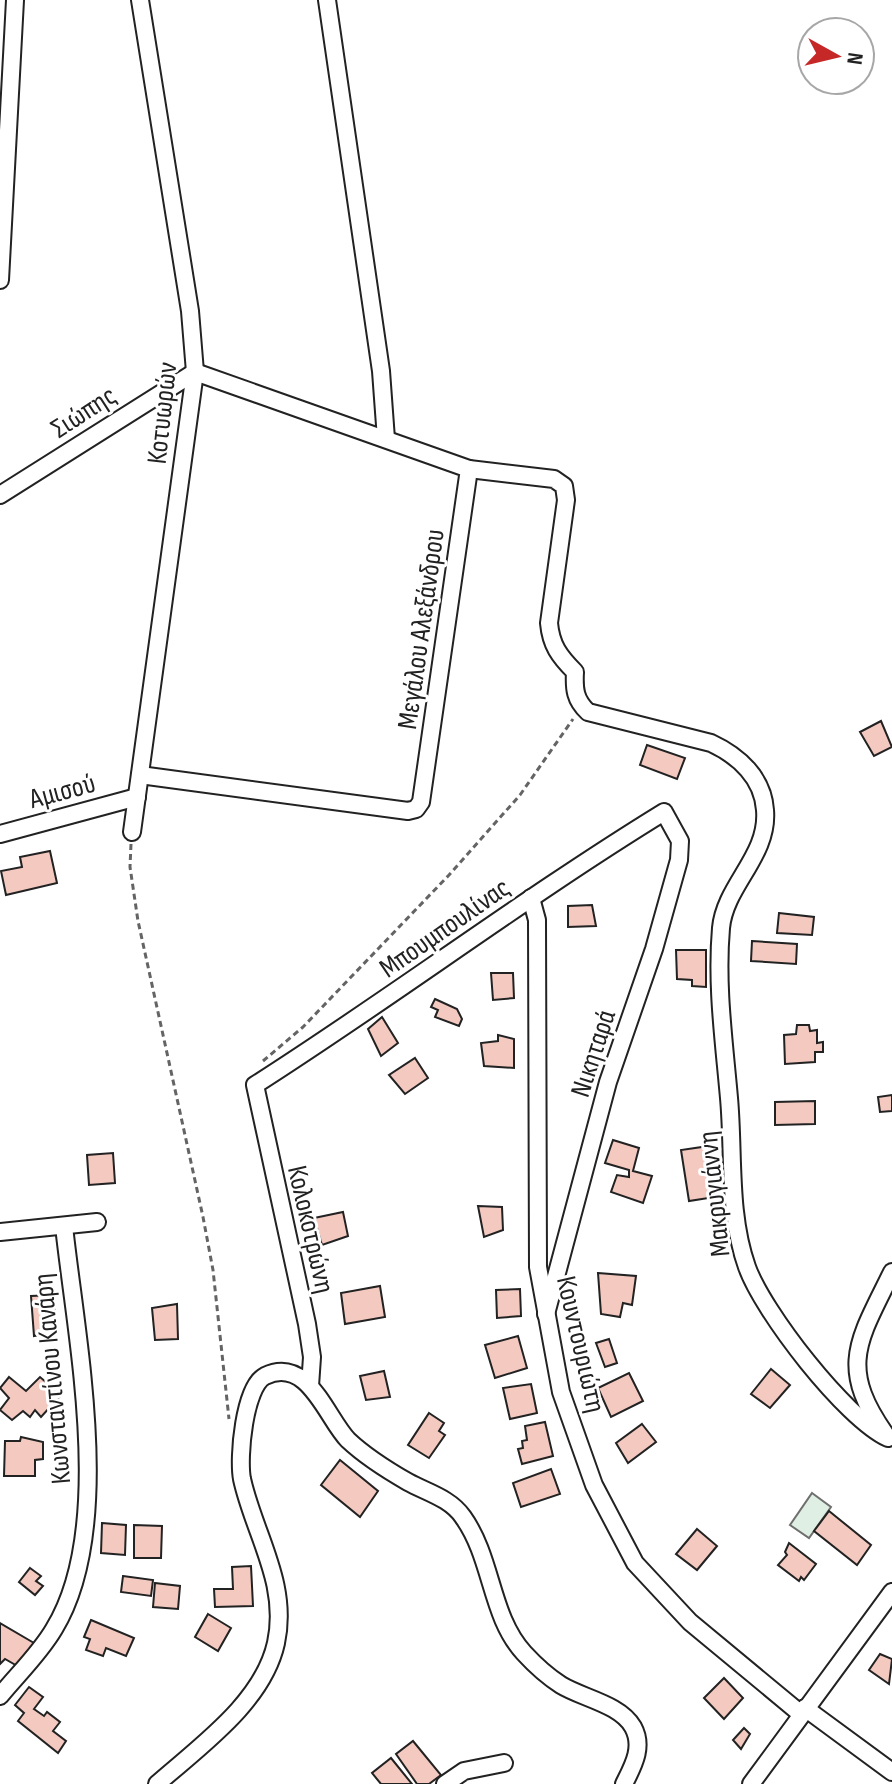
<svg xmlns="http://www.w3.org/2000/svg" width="892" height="1784" viewBox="0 0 892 1784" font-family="'Sofia Sans Condensed',sans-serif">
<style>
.green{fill:#e0efe3;stroke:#6f6f6f;stroke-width:2}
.building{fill:#f3c9c0;stroke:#222;stroke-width:2}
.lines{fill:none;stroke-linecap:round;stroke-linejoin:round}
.minor-casing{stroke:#222;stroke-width:20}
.path{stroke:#646464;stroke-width:3;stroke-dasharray:6 4;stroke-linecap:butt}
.minor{stroke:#fff;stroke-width:16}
.labels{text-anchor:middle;stroke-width:6;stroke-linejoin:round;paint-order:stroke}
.street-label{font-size:28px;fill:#222;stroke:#fff}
</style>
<rect width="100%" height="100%" fill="#fff"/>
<path class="green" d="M812,1493L831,1507L809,1538L790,1525Z"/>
<g class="building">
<path d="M881,721L892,747L874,756L860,732Z"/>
<path d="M647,745L685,758L677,779L640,765Z"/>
<path d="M50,851L57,883L6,895L1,871L22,867L20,857Z"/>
<path d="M592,905L596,926L568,927V906Z"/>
<path d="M779,913L814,917L812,935L777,933Z"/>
<path d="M752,941L797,944L796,964L751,961Z"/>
<path d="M676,950H706V987L692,986V980L677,979Z"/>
<path d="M491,973H513L514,998L493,1000Z"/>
<path d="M435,999L457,1009L462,1019L459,1026L435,1017L438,1010L431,1007Z"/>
<path d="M382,1017L398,1043L381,1056L368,1029Z"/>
<path d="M797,1025H809L810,1031L817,1030V1043L823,1042V1052H815V1062L785,1064L784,1035L796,1034Z"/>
<path d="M498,1035L514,1039V1068L484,1066L481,1043L498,1041Z"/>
<path d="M415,1058L428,1078L405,1094L389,1075Z"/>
<path d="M892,1095V1111L880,1112L878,1097Z"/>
<path d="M815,1101V1124L775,1125V1102Z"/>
<path d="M613,1140L639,1148L633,1171L652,1176L643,1203L611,1192L617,1175L629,1177V1170L605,1163Z"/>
<path d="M709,1146L715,1197L689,1201L681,1150Z"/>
<path d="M113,1153L115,1183L89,1185L87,1155Z"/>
<path d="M478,1206L502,1207L503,1230L484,1237Z"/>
<path d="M343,1212L348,1236L322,1245L314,1218Z"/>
<path d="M598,1273L636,1276L632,1305L623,1303L620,1317L601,1314Z"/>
<path d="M380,1286L385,1317L345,1324L341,1293Z"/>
<path d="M520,1289L521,1316L497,1318L496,1290Z"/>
<path d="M53,1295L57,1332L34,1336L31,1296Z"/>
<path d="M177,1304L178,1339L155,1340L152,1308Z"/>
<path d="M518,1336L527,1368L495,1378L485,1345Z"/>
<path d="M609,1339L617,1363L605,1367L596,1343Z"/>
<path d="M771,1369L790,1385L770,1408L751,1394Z"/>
<path d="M384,1371L390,1397L366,1400L360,1376Z"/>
<path d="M629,1373L643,1401L611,1417L598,1388Z"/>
<path d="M9,1377L26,1391L40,1377L61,1395L41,1417L35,1410L30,1417L23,1411L12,1420L0,1410L9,1398L0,1388Z"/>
<path d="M531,1384L537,1413L510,1419L503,1388Z"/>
<path d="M429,1413L444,1423L439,1431L445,1435L429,1458L408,1445Z"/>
<path d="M545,1422L553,1456L522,1464L518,1449L523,1448L522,1441L527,1440L525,1426Z"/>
<path d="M642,1424L656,1442L628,1463L616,1443Z"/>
<path d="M21,1437L43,1442V1459L35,1460V1476H4L5,1441H20Z"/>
<path d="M340,1460L378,1491L360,1517L321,1485Z"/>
<path d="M551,1469L560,1494L521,1507L513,1483Z"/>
<path d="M829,1511L871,1545L857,1565L814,1531Z"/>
<path d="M102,1523L126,1525L125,1555L101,1553Z"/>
<path d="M134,1525L162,1526L161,1558H134Z"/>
<path d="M697,1529L717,1546L697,1570L676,1554Z"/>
<path d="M789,1543L816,1564L804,1580L801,1577L799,1581L778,1565L787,1555L785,1552Z"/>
<path d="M251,1566L253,1606L215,1607L214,1589H233L232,1567Z"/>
<path d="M30,1568L41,1576L36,1581L43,1586L35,1595L19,1582Z"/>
<path d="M123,1576L153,1580L151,1596L121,1592Z"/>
<path d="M155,1583L180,1586L178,1609L153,1607Z"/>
<path d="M208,1614L231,1628L218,1651L195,1637Z"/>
<path d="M91,1620L134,1638L126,1656L106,1648L103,1656L86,1650L90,1639L84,1637Z"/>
<path d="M0,1623L34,1643L19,1667L5,1659L0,1664Z"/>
<path d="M880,1654L892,1659L889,1684L869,1670Z"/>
<path d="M724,1678L743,1698L724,1719L704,1698Z"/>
<path d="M29,1687L43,1697L34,1709L44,1716L47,1712L60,1722L53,1731L66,1741L58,1753L18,1721L24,1713L15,1705Z"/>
<path d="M744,1728L750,1734L741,1749L733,1740Z"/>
<path d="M413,1741L441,1775L429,1784H417L396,1754Z"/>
<path d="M391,1758L412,1784H381L372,1773Z"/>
</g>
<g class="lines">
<g class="minor-casing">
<g id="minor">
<path d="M327,0L381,371L386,439"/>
<path d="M0,280L15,0"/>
<path d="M469,469L554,479L564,486L566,500L549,623C551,645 559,656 575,672C574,689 575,700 588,712L711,743C739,756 763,778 765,810C769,856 725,885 721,928C716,985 724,1041 729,1098C734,1153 728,1214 747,1267C763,1312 845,1418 888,1438"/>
<path d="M0,495L195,372L469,469L421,802L416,809L408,811L140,775"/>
<path d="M132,832L195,372L190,311L140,0"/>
<path d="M0,834L137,797"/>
<path d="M531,898L537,920L538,1267L561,1392L594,1485L635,1563L690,1622L801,1714"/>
<path d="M0,1232L97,1222"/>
<path d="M310,1386L312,1357L307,1324L255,1085C393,997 524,898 664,812L680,841L679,860L654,949L608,1082L546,1314"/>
<path d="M886,1435C837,1366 859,1340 892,1272"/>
<path d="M0,1696C18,1674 40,1653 54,1629C116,1528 76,1339 64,1226"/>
<path d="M805,1708L892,1772"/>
<path d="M157,1784C200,1746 263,1702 276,1643C289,1583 254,1534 242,1479C238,1458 244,1387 265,1376C308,1355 327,1419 348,1440C365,1456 387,1470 408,1482C426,1492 450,1498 463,1517C493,1559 490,1616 524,1653C535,1665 547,1676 561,1685C582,1698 620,1704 633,1727C644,1747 633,1766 624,1784"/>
<path d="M445,1784L464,1771L504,1763"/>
<path d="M751,1784L892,1592"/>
</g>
</g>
<g class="path">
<path d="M131,844L130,867L138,921L203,1217L213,1270L229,1419"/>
<path d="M263,1061L303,1027L449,875L520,795L573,719"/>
</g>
<use href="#minor" class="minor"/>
</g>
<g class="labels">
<g class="street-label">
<text transform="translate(83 411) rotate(-33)" y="10">Σιώπης</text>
<text transform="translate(161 413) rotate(-84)" y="10">Κοτυωρών</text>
<text transform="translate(420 629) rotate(-82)" y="10">Μεγάλου Αλεξάνδρου</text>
<text transform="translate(62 790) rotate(-15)" y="10">Αμισού</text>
<text transform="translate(444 927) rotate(-35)" y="10">Μπουμπουλίνας</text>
<text transform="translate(592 1053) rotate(-72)" y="10">Νικηταρά</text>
<text transform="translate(713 1194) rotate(-96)" y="10">Μακρυγιάννη</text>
<text transform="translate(312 1229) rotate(77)" y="10">Κολοκοτρώνη</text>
<text transform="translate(582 1344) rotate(77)" y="10">Κουντουριώτη</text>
<text transform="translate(51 1379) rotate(-95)" y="10">Κωνσταντίνου Κανάρη</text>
</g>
</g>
<g transform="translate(836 56) rotate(98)"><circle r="38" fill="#ffffff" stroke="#a7a7a7" stroke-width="2"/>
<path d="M0-6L14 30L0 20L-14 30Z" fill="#c62828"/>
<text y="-12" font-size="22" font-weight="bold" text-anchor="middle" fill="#222222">N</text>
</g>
</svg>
